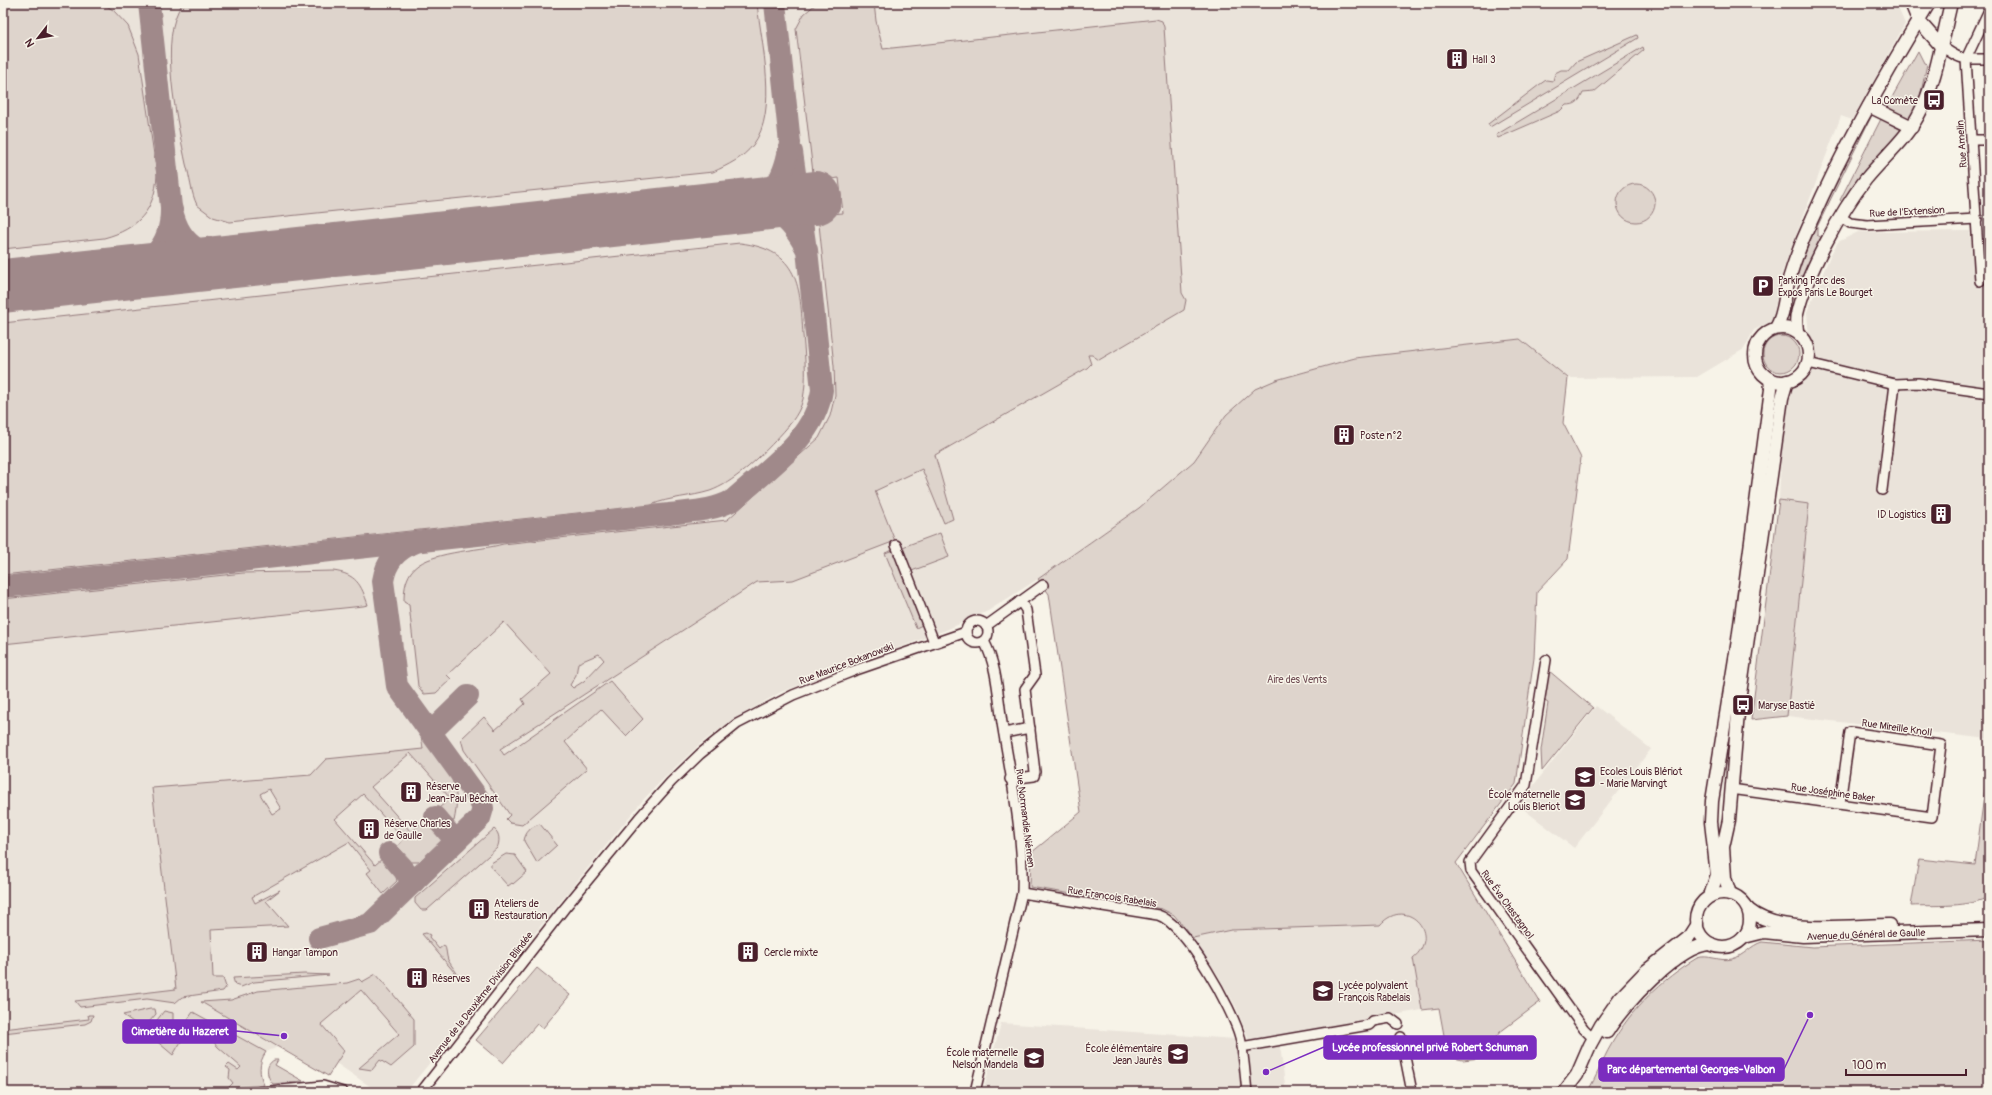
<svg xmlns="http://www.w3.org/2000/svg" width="1992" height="1095" viewBox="0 0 1992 1095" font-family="Pangolin,sans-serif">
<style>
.built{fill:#eae3da}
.green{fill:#ded4cc;stroke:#947a7c;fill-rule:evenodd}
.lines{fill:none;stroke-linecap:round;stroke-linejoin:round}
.taxiway{stroke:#a0898a;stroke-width:22}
.runway{stroke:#a0898a;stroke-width:54}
.minor-casing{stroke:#4a1f2b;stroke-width:12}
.major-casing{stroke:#4a1f2b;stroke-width:15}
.minor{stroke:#f7f3e8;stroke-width:9}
.major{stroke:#f7f3e8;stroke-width:12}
.labels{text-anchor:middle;stroke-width:3;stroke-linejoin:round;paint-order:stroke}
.poi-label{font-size:10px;fill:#4a1f2b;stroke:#f7f3e8;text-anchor:start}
.street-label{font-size:10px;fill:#4a1f2b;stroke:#f7f3e8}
.park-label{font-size:10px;fill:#6f4c53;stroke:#f7f3e8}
.leader{fill:none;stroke:#7b2cbf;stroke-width:1.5}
.callout-dot{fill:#7b2cbf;stroke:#f7f3e8;stroke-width:1.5}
.callout{fill:#7b2cbf;stroke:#7b2cbf;stroke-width:1.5}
.callout-label{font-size:11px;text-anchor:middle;font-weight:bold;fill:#fff}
</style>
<rect width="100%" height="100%" fill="#f7f3e8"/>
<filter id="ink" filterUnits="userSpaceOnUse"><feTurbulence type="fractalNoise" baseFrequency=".025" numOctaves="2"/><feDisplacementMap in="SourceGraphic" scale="8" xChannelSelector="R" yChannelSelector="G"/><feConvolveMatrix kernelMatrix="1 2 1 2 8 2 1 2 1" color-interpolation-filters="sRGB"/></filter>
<g filter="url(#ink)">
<g class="built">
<path d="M3,3H1896L1905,24L1852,120L1841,116L1783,270L1772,321L1754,330L1744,349L1697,377L1568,378L1520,339L1355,358L1304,372L1255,390L1226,415L1194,461L1139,508L1038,579L988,611L946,630L781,692L734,719L701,743L667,775L643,800L406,1092H378L336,1063L340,1055L239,1025L278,1047L266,1052L228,1088L194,1092H3Z"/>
<path d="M1970,231L1973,262H1989V739L1787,716L1809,504L1779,500L1784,393L1811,364L1807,312L1830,256L1838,242L1858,232Z"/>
<path d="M1596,706L1651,749L1574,848L1518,805Z"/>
<path d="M1402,913L1410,915L1417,920L1423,930V947L1413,959L1422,1010L1249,1040L1236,1007L1218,975L1193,938L1231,930L1385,919L1394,914Z"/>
<path d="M1001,1023L1236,1039L1242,1092H983Z"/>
<path d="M1280,1045L1286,1092H1252L1247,1051Z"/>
</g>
<g class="green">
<path d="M14,3H102L113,10L128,26L139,54L157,175C155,210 138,229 104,238L3,249V4Z"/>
<path d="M183,3H757C761,43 779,111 753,145C743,158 728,165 713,172L230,222L213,217L197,205C191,193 190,177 186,164C178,125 157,36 183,3Z"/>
<path d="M817,3H874L876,21L883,49L1156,19L1162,21L1164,27L1182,293L1186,300L1184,310L1099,360L1092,355H1088L1091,364L1087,368L935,455L953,519L944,523L922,469L875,491L895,541L793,580L757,582L500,749L504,755L610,681L643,719L626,736L601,709L565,742L587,769L522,825L510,823L506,819L510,815L464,750L461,739L484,717L495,730L525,704L522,699L551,674L504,622L447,675L451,679L436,693L424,694L418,686L409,605L404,602C404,591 405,581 411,572C425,551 480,551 503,544L727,520L819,438L830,416L835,395L834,366L818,215L843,213L839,178L814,181L796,29L804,14ZM599,654L604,660L584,681L573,688L570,685L576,675L578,663Z"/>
<path d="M1637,35L1638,38L1490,127L1488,124L1539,85L1546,80L1553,81L1555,73L1561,70H1569L1576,62Z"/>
<path d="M1643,47L1644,50L1594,92L1583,93C1579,102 1576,105 1566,105L1560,111L1498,138L1496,135Z"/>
<path d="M1918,51L1924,63L1927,64L1917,111L1910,117L1903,119L1886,108Z"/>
<path d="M1872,115L1817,227V235L1824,239L1806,272L1798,279L1797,275C1816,220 1843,168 1870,116Z"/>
<path d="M1881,119L1901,130L1843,203L1840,200Z"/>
<circle cx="1636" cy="203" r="19"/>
<path d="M740,243C800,250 800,287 803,335C805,356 807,379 803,399C799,416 786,429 775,441C758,459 733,483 710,491C691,497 670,497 651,505L3,575V323Z"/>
<circle cx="1781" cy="354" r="18"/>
<path d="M1520,339L1568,378L1563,423L1581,458L1568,559L1537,592L1534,658L1516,784L1456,863L1540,1002L1500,1032L1480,1058L1463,1060L1448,1057L1439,1008L1422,1010L1413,958C1443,934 1406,895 1380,925L1231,930L1193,938L1174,915L1162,909L1030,887L1031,853L1081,812L1049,594L1038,579L1139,508L1194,461L1226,415L1255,389L1276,380L1355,358Z"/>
<path d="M1779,500L1809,504L1787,716L1751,720Z"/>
<path d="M940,533L949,557L909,572L900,548Z"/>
<path d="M893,550L896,554L910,595L924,624L916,628L885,553Z"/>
<path d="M333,571C356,574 361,584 368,605L363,606L3,644V599L243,573Z"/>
<path d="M1548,670L1593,708L1542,771L1541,750L1548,703L1543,700Z"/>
<path d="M421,735C427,739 431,746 435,752C452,776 461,790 454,821H448L438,809L450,798L410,753L371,787L411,832L425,820L429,826L433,823L443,835V840L419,862H412L397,846L404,840L363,794L335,819L375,865L383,858L395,873L397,881L383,894L367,873L371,870L349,842L252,897L255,903L280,890L266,901L288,926L211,930L213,978H223L226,987L223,991L182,997L175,1003L147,999L80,1007L75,1001L176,989L152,788L311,775L326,759L423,749ZM269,789L281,809L272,814L260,794Z"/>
<path d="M1989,757V896C1972,908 1933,905 1911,906L1919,859L1975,865Z"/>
<path d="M540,824L557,845L537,863L524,841C525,833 531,826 540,824Z"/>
<path d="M494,829C500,833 500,842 497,848L427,910H421L415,903V898Z"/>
<path d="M506,854L515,855L527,872L513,884L512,883L508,886L491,867V863Z"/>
<path d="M426,933L430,935L429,937L439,949L444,945C447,949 446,955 448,960C452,967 457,972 460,979L422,934Z"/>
<path d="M1989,940V1092H1587C1597,1077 1602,1060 1611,1045C1631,1009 1662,979 1697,958C1708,954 1720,962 1732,959C1744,956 1751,945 1762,942L1812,947Z"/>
<path d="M537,968L570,995L543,1028L537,1024L503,1063L476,1040Z"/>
<path d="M304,974L329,975L254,982L241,987L235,985L233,978Z"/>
<path d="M376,974L414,1019V1047L391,1067L380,1060L372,1070L359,1068L399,1034L361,990L321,1024L344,1051L328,1076L201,1002L231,1000L258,991L347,983L359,979L362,982Z"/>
<path d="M150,1009H155L156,1014L143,1029L123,1015Z"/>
<path d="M164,1011L173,1013V1022L185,1035L173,1055L147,1033Z"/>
<path d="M193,1012L266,1052C258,1063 259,1074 264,1085L228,1088L233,1083L229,1078L230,1070L226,1067L229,1064L238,1070L241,1067L218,1047L199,1025H189L188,1019Z"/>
<path d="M88,1015H93L91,1021L85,1024L3,1033V1029L89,1019Z"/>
<path d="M274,1060H278L275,1065L303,1081L273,1084C266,1076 265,1065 274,1060Z"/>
</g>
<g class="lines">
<g class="taxiway">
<path d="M792,152L805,243"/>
<path d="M740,206C775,197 785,177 790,143L775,3"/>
<path d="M172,210C180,249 208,259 245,260"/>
<path d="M109,274C148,267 172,249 171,207L149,3"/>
<path d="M3,587L669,514C691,511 713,511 733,500C767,469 815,439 822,390L807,250C787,211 774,209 733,207"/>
<path d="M431,732L468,696"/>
<path d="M435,817L456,841"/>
<path d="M389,853L414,882"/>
<path d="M319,938L370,924L480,818L483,808L478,798L397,686L383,581C386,562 396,550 414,543"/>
</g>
<path class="runway" d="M3,286L815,198"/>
<g class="minor-casing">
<g id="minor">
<path d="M1940,45C1961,61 1963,59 1989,59"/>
<path d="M1972,140H1989"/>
<path d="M1841,217L1850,223L1867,225L1977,219"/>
<path d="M1980,281L1966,59L1989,10"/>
<path d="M1808,363L1895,384L1918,383L1989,393"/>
<path d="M1882,490L1895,384"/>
<path d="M896,545L934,642"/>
<circle cx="977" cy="632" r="11"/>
<path d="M986,626L1043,585"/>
<path d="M1546,660L1526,785L1470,862L1471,871L1584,1029L1594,1039"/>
<path d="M1004,733L1030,728"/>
<path d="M1010,779L1034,776L1035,772L1025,689L1035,675L1026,610L1020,601"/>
<path d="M1731,789L1932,817L1941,745L1850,732L1840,803"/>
<path d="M1022,893L1158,915C1185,923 1233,1010 1240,1037C1244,1055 1245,1074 1247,1092"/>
<path d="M1401,1037L1412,1092"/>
<path d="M1241,1047L1369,1025L1373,1021L1390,1018L1398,1024"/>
<path d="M260,1092L323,1086L343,1092"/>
<path d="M421,1092L564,909L639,818L671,782L700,754L737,724L793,695L856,670L966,632"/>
<path d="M975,1092L1022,893C1024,837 1011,778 1002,723C998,696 997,665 984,641"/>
</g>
</g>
<g class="major-casing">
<g id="major">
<path d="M1911,3L1918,20L1940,45"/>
<path d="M1869,106L1912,127"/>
<path d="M1776,328C1785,313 1784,296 1789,279C1795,259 1803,238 1812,219C1845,144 1886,73 1929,3"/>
<circle cx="1782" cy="355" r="27"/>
<path d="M1797,332C1797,326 1795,319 1797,314C1806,274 1841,211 1866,179C1883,158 1905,140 1918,116C1936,84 1942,39 1951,3"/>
<circle cx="1723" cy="920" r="27"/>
<path d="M1730,894L1725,878L1723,847L1729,820L1739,701L1782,398L1787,381"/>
<path d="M1710,896L1717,875L1711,822L1712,801L1738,640L1771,389L1770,379"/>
<path d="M1749,910C1780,936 1851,925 1890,925"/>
<path d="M1744,937L1764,932L1803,936L1989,930"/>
<path d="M1607,1032C1623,1005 1680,944 1711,944"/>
<path d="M1564,1092L1577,1075L1590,1045L1601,1025L1620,998L1646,971L1688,938L1697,924"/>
</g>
</g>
<use href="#minor" class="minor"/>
<use href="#major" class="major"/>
</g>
</g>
<defs>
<g id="building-square" transform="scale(1.15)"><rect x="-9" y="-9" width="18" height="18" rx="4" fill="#4a1f2b" stroke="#f7f3e8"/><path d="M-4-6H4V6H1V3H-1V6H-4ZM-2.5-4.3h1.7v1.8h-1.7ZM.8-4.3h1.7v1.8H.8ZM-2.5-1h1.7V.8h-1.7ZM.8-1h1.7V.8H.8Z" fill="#fff"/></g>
<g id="bus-square" transform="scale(1.15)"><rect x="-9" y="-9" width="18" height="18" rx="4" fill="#4a1f2b" stroke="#f7f3e8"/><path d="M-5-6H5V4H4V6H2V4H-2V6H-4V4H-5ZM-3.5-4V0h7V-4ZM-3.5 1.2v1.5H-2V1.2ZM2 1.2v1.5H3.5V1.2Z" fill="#fff"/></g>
<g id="parking-square" transform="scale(1.15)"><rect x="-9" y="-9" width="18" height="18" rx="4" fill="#4a1f2b" stroke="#f7f3e8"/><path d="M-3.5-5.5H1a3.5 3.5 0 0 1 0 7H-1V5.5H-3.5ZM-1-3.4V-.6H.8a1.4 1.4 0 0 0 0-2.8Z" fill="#fff"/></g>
<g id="school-square" transform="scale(1.15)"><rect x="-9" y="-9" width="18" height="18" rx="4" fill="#4a1f2b" stroke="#f7f3e8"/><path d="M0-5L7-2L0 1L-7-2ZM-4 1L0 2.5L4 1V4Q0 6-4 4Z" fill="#fff"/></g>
</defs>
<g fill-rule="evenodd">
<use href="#building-square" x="1457" y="59"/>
<use href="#bus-square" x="1934" y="100"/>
<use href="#parking-square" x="1763" y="286"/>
<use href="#building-square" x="1344" y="435"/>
<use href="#building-square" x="1941" y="514"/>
<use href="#bus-square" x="1743" y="705"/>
<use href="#school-square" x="1585" y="777"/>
<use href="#building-square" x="411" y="792"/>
<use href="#school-square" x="1575" y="800"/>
<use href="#building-square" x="369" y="829"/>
<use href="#building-square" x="479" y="909"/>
<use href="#building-square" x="257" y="952"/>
<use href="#building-square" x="748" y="952"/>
<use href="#building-square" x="417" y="978"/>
<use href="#school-square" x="1323" y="991"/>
<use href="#school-square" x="1178" y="1054"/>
<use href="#school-square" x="1034" y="1058"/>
</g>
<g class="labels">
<g class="poi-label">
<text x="1472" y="63">Hall 3</text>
<text x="1918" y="104" text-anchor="end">La Comète</text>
<text x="1778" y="284">Parking Parc des<tspan x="1778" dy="12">Expos Paris Le Bourget</tspan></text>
<text x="1360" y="439">Poste n°2</text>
<text x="1926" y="518" text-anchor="end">ID Logistics</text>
<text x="1758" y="709">Maryse Bastié</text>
<text x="1600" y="775">Ecoles Louis Blériot<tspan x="1600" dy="12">- Marie Marvingt</tspan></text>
<text x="426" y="790">Réserve<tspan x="426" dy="12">Jean-Paul Béchat</tspan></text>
<text x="1560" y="798" text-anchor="end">École maternelle<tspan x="1560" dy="12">Louis Bleriot</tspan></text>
<text x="384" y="827">Réserve Charles<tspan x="384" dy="12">de Gaulle</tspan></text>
<text x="494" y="907">Ateliers de<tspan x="494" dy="12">Restauration</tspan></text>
<text x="272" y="956">Hangar Tampon</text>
<text x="764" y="956">Cercle mixte</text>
<text x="432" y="982">Réserves</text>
<text x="1338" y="989">Lycée polyvalent<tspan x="1338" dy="12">François Rabelais</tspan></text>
<text x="1162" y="1052" text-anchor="end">École élémentaire<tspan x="1162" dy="12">Jean Jaurès</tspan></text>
<text x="1018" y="1056" text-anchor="end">École maternelle<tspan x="1018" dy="12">Nelson Mandela</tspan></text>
</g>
<g class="street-label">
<text transform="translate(1961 144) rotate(-94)" y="4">Rue Amelin</text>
<text transform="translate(1907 211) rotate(-3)" y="4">Rue de l'Extension</text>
<text transform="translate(846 663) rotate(-21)" y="4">Rue Maurice Bokanowski</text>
<text transform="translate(1897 727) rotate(8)" y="4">Rue Mireille Knoll</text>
<text transform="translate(1833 792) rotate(8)" y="4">Rue Joséphine Baker</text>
<text transform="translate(1026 818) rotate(83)" y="4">Rue Normandie Niémen</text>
<text transform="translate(1112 896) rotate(9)" y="4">Rue François Rabelais</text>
<text transform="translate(1508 904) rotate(54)" y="4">Rue Éva Chastagnol</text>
<text transform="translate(1866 934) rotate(-2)" y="4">Avenue du Général de Gaulle</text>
<text transform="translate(480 997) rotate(-52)" y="4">Avenue de la Deuxième Division Blindée</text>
</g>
<g class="park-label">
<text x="1297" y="683">Aire des Vents</text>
</g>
</g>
<path class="leader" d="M284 1036L236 1031M1266 1072L1324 1047M1810 1015L1784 1069"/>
<g class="callout-dot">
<circle cx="284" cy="1036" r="4"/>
<circle cx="1266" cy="1072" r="4"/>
<circle cx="1810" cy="1015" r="4"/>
</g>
<g class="callout">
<rect x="123" y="1020" width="113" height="23" rx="4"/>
<rect x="1324" y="1036" width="212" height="23" rx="4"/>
<rect x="1599" y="1058" width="185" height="23" rx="4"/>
</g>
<g class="callout-label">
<text x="180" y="1035">Cimetière du Hazeret</text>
<text x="1430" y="1051">Lycée professionnel privé Robert Schuman</text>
<text x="1691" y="1073">Parc départemental Georges-Valbon</text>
</g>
<rect width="1992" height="1095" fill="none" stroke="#f7f3e8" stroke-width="16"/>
<rect x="8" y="8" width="1976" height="1079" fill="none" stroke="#4a1f2b" stroke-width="1.5" filter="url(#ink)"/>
<g transform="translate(38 38) rotate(239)" stroke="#f7f3e8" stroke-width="3" paint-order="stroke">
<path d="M0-3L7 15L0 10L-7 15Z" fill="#4a1f2b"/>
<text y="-6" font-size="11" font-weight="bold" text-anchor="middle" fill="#4a1f2b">N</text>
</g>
<path d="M1846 1069v6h120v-6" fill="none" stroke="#4a1f2b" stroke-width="2"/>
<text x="1852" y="1069" font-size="12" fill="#4a1f2b" stroke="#f7f3e8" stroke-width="3" paint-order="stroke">100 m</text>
</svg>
